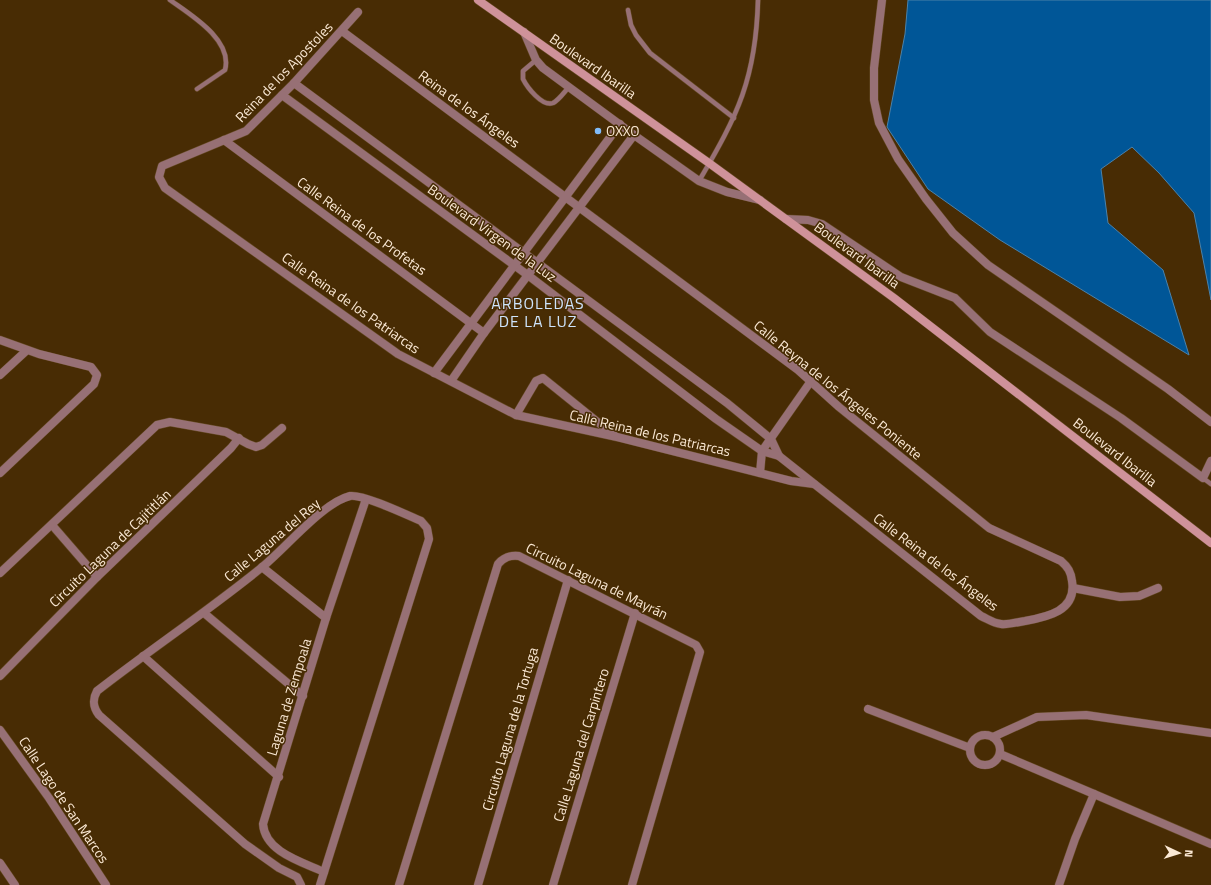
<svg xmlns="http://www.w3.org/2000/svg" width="1211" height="885" viewBox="0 0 1211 885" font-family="'Titillium Web',sans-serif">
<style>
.water{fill:#005697;stroke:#4b82aa}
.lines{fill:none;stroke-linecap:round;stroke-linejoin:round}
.lane-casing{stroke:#654a25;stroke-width:5.5}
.street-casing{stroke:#654a25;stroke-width:9}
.secondary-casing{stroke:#654a25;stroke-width:9}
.lane{stroke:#977075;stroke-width:4.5}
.street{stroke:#977075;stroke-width:8}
.secondary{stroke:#cf929a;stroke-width:8}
.poi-dot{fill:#81bcfa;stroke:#482c04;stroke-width:1.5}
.labels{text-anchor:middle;stroke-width:3;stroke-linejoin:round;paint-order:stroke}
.street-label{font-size:14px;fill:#fbe9d5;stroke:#482c04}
.poi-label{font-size:14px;fill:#fbe9d5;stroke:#482c04;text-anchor:start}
.quarter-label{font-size:16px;letter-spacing:1px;fill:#cee4fc;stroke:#482c04}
</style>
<rect width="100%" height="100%" fill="#482c04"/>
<path class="water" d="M908,0H1211V300L1194,213L1159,173L1132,147L1101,169L1108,223L1163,270L1189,355L1000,240L928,189L887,127L905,34Z"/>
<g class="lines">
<g class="lane-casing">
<g id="lane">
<path d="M170,0C191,15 233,40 225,70L197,89"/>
<path d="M628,10L631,25L636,35L650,53L734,118"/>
<path d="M536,60L523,71V79C527,87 542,107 553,103C559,100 565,91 569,87"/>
<path d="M699,181C738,115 756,78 758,0"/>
<path d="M1203,478L1211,484"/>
</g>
</g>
<g class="street-casing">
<g id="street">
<path d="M882,0L874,68V100L879,123L898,159L926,199L953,233L988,265L1168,389L1211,422"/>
<path d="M358,12L294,83L246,131L162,166L159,177L165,188L398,354L516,415L617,437L791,481L814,484"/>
<path d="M524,32L536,60L543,68L634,135L699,181L727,192L760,200"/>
<path d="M294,83L727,403L771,439L779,456L981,616C988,619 993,623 1001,624C1008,625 1018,622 1025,621C1047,617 1077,611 1072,581C1071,572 1068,567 1061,561L989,528L839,407L798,370L342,31"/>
<path d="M282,95L529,276L716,419L762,451L779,456"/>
<path d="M224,140L484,333"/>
<path d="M786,219L808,220L822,224L901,277L955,298L990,332L1121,418L1203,478L1211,461"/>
<path d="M0,340L39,354L91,367L97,375L94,384L0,473"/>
<path d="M434,373L620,124"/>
<path d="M0,375L26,351"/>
<path d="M451,381L484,333L634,135"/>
<path d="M516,415L536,381L543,378L615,436"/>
<path d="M760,473L762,451L811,381"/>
<path d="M52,525L97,577"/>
<path d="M262,567L326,618"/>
<path d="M0,573L157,425L170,422L226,432L248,444L256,447L262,445L282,428"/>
<path d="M1073,588L1120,597L1139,596L1158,588"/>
<path d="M204,613L303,696"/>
<path d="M143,656L279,777"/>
<path d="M0,676L97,577L231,448L239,438"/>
<path d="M868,709L970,748"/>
<path d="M0,730L49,798L106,885"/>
<circle cx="985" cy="750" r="15"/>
<path d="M993,737L1037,717L1086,715L1211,733"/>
<path d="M1000,754L1094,794L1075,839L1059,885"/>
<path d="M1094,794L1211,844"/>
<path d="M0,863L15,885"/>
<path d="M324,872C302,862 265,852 263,824L326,618L366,499"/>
<path d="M301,885L297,877L279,868L245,844L99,715C93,707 92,700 97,691C151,649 208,611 261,568C285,549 322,503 350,496C363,494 407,515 421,521L427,528L429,539L320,885"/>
<path d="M399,885L498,564C504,557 510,555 519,556L696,645L700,652L632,885"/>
<path d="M478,885L568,580"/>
<path d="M553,885L635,613"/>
</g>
</g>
<g class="secondary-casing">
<path id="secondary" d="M478,0L709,163L894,298L1211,543"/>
</g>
<use href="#lane" class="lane"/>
<use href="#street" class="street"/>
<use href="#secondary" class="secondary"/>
</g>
<circle class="poi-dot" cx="598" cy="131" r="4"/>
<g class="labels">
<g class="street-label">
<text transform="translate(593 66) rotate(35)" y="5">Boulevard Ibarilla</text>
<text transform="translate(284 72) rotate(-46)" y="5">Reina de los Apostoles</text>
<text transform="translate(469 109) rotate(36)" y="5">Reina de los Ángeles</text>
<text transform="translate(362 226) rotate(36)" y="5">Calle Reina de los Profetas</text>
<text transform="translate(492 233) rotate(36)" y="5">Boulevard Virgen de la Luz</text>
<text transform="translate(857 255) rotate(36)" y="5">Boulevard Ibarilla</text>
<text transform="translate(351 303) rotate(35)" y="5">Calle Reina de los Patriarcas</text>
<text transform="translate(838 390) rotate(39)" y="5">Calle Reyna de los Ángeles Poniente</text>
<text transform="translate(650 433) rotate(13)" y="5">Calle Reina de los Patriarcas</text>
<text transform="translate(1115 452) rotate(38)" y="5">Boulevard Ibarilla</text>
<text transform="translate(272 540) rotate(-40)" y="5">Calle Laguna del Rey</text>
<text transform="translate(110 548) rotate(-44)" y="5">Circuito Laguna de Cajititlán</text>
<text transform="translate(936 562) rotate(37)" y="5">Calle Reina de los Ángeles</text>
<text transform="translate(597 581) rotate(26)" y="5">Circuito Laguna de Mayrán</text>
<text transform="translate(289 697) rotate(-73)" y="5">Laguna de Zempoala</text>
<text transform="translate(510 729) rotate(-74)" y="5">Circuito Laguna de la Tortuga</text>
<text transform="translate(581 745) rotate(-73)" y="5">Calle Laguna del Carpintero</text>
<text transform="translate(64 800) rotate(56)" y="5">Calle Lago de San Marcos</text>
</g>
<g class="poi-label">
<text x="606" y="136">OXXO</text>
</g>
<g class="quarter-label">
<text x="538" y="309">ARBOLEDAS<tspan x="538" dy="18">DE LA LUZ</tspan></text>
</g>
</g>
<g transform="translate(1179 853) rotate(94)" stroke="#482c04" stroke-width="3" paint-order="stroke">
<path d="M0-3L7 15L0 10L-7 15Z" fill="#fbe9d5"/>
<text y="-6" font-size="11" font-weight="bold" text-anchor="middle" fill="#fbe9d5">N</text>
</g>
</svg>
